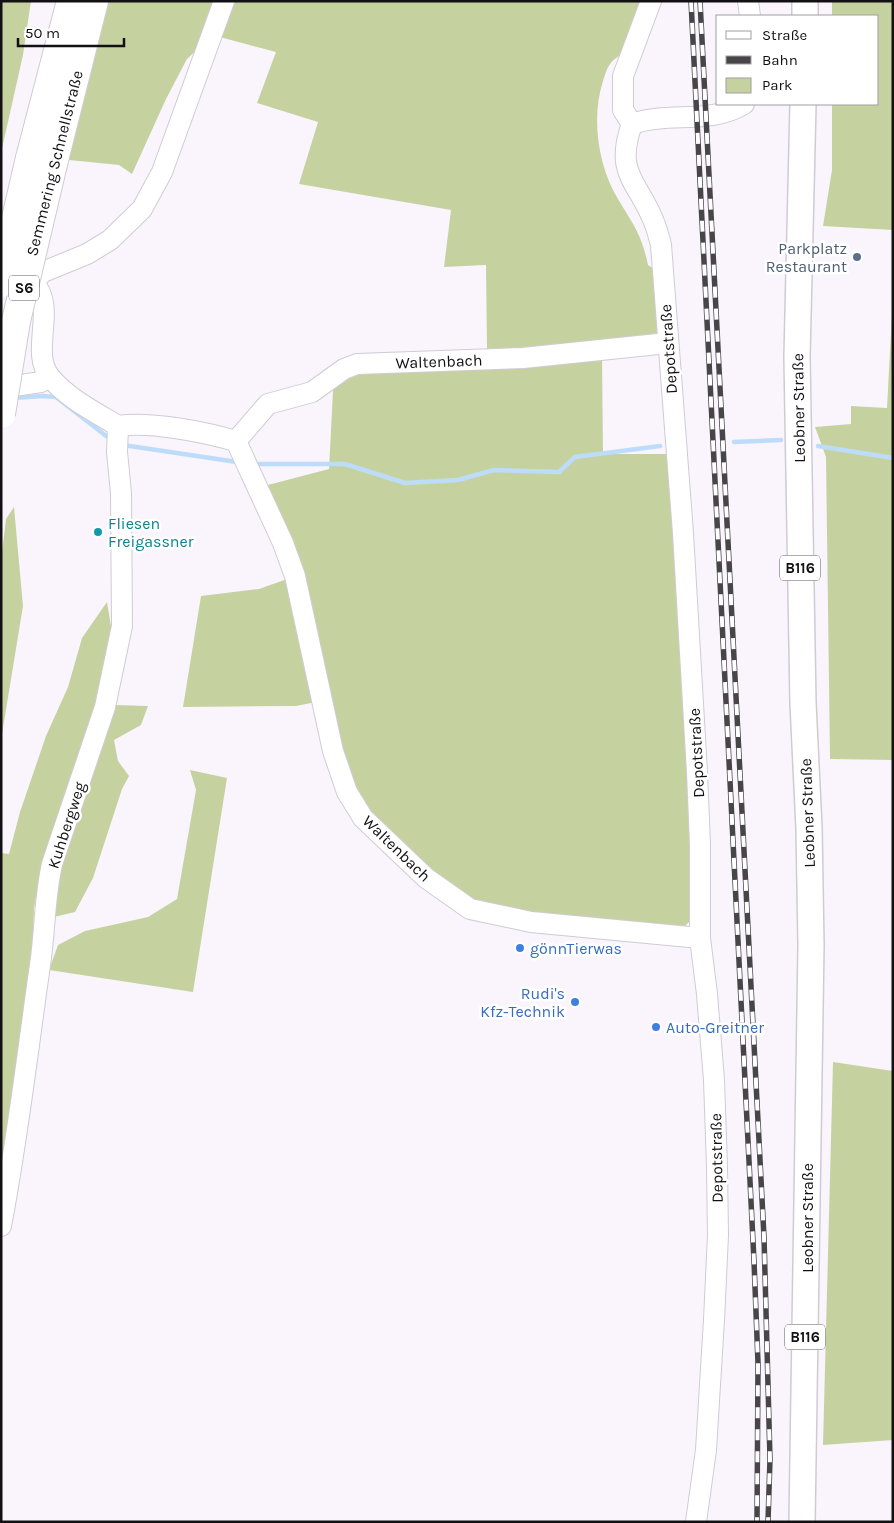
<svg xmlns="http://www.w3.org/2000/svg" width="894" height="1523" viewBox="0 0 894 1523" font-family="Karla,sans-serif">
<style>
.green{fill:#c5d2a0}
.lines{fill:none;stroke-linecap:round;stroke-linejoin:round}
.stream{stroke:#bddcf9;stroke-width:4.5}
.minor-casing{stroke:#d0cbd3;stroke-width:22}
.major-casing{stroke:#d0cbd3;stroke-width:28}
.highway-casing{stroke:#d0cbd3;stroke-width:30}
.minor{stroke:#fff;stroke-width:20}
.major{stroke:#fff;stroke-width:25}
.highway{stroke:#fff;stroke-width:28}
.rail-casing{stroke:#484549;stroke-width:5.5}
.rail{stroke:#fff;stroke-width:4;stroke-dasharray:11;stroke-linecap:butt}
.highway-bridge-casing{stroke:#d0cbd3;stroke-width:30;stroke-linecap:butt}
.highway-bridge{stroke:#fff;stroke-width:28}
.service-dot{fill:#5c6f8a;stroke:#fff;stroke-width:2}
.culture-dot{fill:#0f9aa8;stroke:#fff;stroke-width:2}
.shop-dot{fill:#3f7fe0;stroke:#fff;stroke-width:2}
.labels{text-anchor:middle;stroke-width:5;stroke-linejoin:round;paint-order:stroke}
.shield{fill:#fff;stroke:#59585a;stroke-width:1}
.shield-label{font-size:15px;font-weight:bold;fill:#121013}
.street-label{font-size:16px;fill:#121013;stroke:#fff}
.service-label{font-size:16px;fill:#4e5e75;stroke:#fff;text-anchor:end}
.culture-label{font-size:16px;fill:#0d838f;stroke:#fff;text-anchor:start}
.shop-label{font-size:16px;fill:#366cbe;stroke:#fff;text-anchor:start}
</style>
<rect width="100%" height="100%" fill="#faf5fd"/>
<g class="green">
<path d="M1,1H31L23,55L1,153Z"/>
<path d="M108,1H220L207,40L187,59L166,99L132,174L119,165L69,160L83,97Z"/>
<path d="M228,1H643L622,55C609,60 607,69 603,81C591,118 598,166 618,199C633,224 642,235 648,265L654,269L658,333L534,352L361,355L487,349L486,265L444,267L451,210L299,184L318,122L257,103L276,52L216,36Z"/>
<path d="M832,1H893V230L823,226L832,170V104H878V16H832Z"/>
<path d="M893,296V760L830,759L826,457L815,427L851,424V406L887,408Z"/>
<path d="M602,355L603,454H667L676,542L692,836L690,921L684,927L537,917L476,904L390,838L352,789L264,486L329,469L333,391L337,382L356,369Z"/>
<path d="M14,507L23,606L1,740V561L6,519Z"/>
<path d="M290,578L316,702L296,706L183,707L201,596L259,589Z"/>
<path d="M107,602L113,638L99,705L77,758L41,870L34,908L33,940L1,1196V853L9,854L20,812L46,736L68,687L82,638Z"/>
<path d="M115,705L148,706L141,725L114,740L118,761L129,776L122,789L93,878L75,912L54,917L55,882Z"/>
<path d="M190,770L227,778L193,992L49,970L58,945L85,931L148,917L177,899L196,790Z"/>
<path d="M833,1062L893,1071V1440L823,1445Z"/>
</g>
<g class="lines">
<g class="stream">
<path d="M13,398L43,396L56,397L110,439"/>
<path d="M734,442L781,440"/>
<path d="M123,445L237,462"/>
<path d="M818,446L893,458"/>
<path d="M255,464H345L405,483L458,480L494,470L559,472L575,457L660,446"/>
</g>
<g class="minor-casing">
<g id="minor">
<path d="M224,1L162,172L142,209L110,240L87,254L43,272L33,282C58,308 29,351 50,377C67,398 95,412 118,426C150,421 204,432 236,441L283,543L295,576L333,751L347,792L363,818L426,878L470,909L531,922L700,938"/>
<path d="M748,1L750,16"/>
<path d="M632,124C614,174 638,181 654,222C657,229 659,237 661,245L683,533L697,772L700,844V938L707,994L714,1080L717,1167L718,1235L714,1320L706,1450L696,1522"/>
<path d="M632,124L623,110V76L651,1"/>
<path d="M632,124C669,111 710,125 744,104"/>
<path d="M1,388L41,382L49,376"/>
<path d="M236,441L268,404L312,392L344,369L357,364L523,358L668,343"/>
<path d="M1,1226C18,1137 28,1048 41,958C45,926 45,895 52,864L105,707L122,626L121,493L117,452L118,426"/>
</g>
</g>
<g class="major-casing">
<g id="major">
<path d="M805,16V1"/>
<path d="M802,1522L811,945L809,828L803,703L797,357L803,104"/>
</g>
</g>
<g class="highway-casing">
<g id="highway">
<path d="M30,158L71,1"/>
<path d="M53,164L94,1"/>
</g>
</g>
<use href="#minor" class="minor"/>
<use href="#major" class="major"/>
<use href="#highway" class="highway"/>
<g class="rail-casing">
<g id="rail">
<path d="M691,1L754,1261L758,1363L757,1522"/>
<path d="M700,1L764,1237L770,1459L768,1522"/>
</g>
</g>
<use href="#rail" class="rail"/>
<g class="highway-bridge-casing">
<g id="highway-bridge">
<path d="M1,283L30,158"/>
<path d="M1,414L16,321L53,164"/>
</g>
</g>
<use href="#highway-bridge" class="highway-bridge"/>
</g>
<circle class="service-dot" cx="857" cy="257" r="5"/>
<circle class="culture-dot" cx="98" cy="532" r="5"/>
<g class="shop-dot">
<circle cx="520" cy="948" r="5"/>
<circle cx="575" cy="1002" r="5"/>
<circle cx="656" cy="1027" r="5"/>
</g>
<g class="labels">
<g class="shield">
<rect x="9" y="275.5" width="30" height="25" rx="4"/>
<rect x="780" y="555.5" width="40" height="25" rx="4"/>
<rect x="785" y="1324.5" width="40" height="25" rx="4"/>
</g>
<g class="shield-label">
<text x="24" y="293">S6</text>
<text x="800" y="573">B116</text>
<text x="805" y="1342">B116</text>
</g>
<g class="street-label">
<text transform="translate(54 163) rotate(-76)" y="6">Semmering Schnellstraße</text>
<text transform="translate(668 349) rotate(-94)" y="6">Depotstraße</text>
<text transform="translate(439 361) rotate(-2)" y="6">Waltenbach</text>
<text transform="translate(798 408) rotate(-91)" y="6">Leobner Straße</text>
<text transform="translate(696 753) rotate(-93)" y="6">Depotstraße</text>
<text transform="translate(807 813) rotate(-92)" y="6">Leobner Straße</text>
<text transform="translate(66 825) rotate(-72)" y="6">Kuhbergweg</text>
<text transform="translate(397 848) rotate(44)" y="6">Waltenbach</text>
<text transform="translate(716 1158) rotate(-91)" y="6">Depotstraße</text>
<text transform="translate(807 1218) rotate(-90)" y="6">Leobner Straße</text>
</g>
<g class="service-label">
<text x="847" y="254">Parkplatz<tspan x="847" dy="18">Restaurant</tspan></text>
</g>
<g class="culture-label">
<text x="108" y="529">Fliesen<tspan x="108" dy="18">Freigassner</tspan></text>
</g>
<g class="shop-label">
<text x="530" y="954">gönnTierwas</text>
<text x="565" y="999" text-anchor="end">Rudi's<tspan x="565" dy="18">Kfz-Technik</tspan></text>
<text x="666" y="1033">Auto-Greitner</text>
</g>
</g>
<rect width="894" height="1523" fill="none" stroke="#121013" stroke-width="5"/>
<rect x="716" y="15" width="162" height="90" fill="#ffffff" stroke="#a09fa1"/>
<rect x="726" y="31" width="25" height="8" fill="#ffffff" stroke="#a09fa1"/>
<text x="762" y="40" font-size="15" fill="#121013">Straße</text>
<rect x="726" y="56" width="25" height="8" fill="#484549" stroke="#a09fa1"/>
<text x="762" y="65" font-size="15" fill="#121013">Bahn</text>
<rect x="726" y="78" width="25" height="15" fill="#c5d2a0" stroke="#a09fa1"/>
<text x="762" y="90" font-size="15" fill="#121013">Park</text>
<path d="M18 38v8h106v-8" fill="none" stroke="#121013" stroke-width="2.5"/>
<text x="25" y="38" font-size="15" fill="#121013" stroke="#ffffff" stroke-width="4" paint-order="stroke">50 m</text>
</svg>
